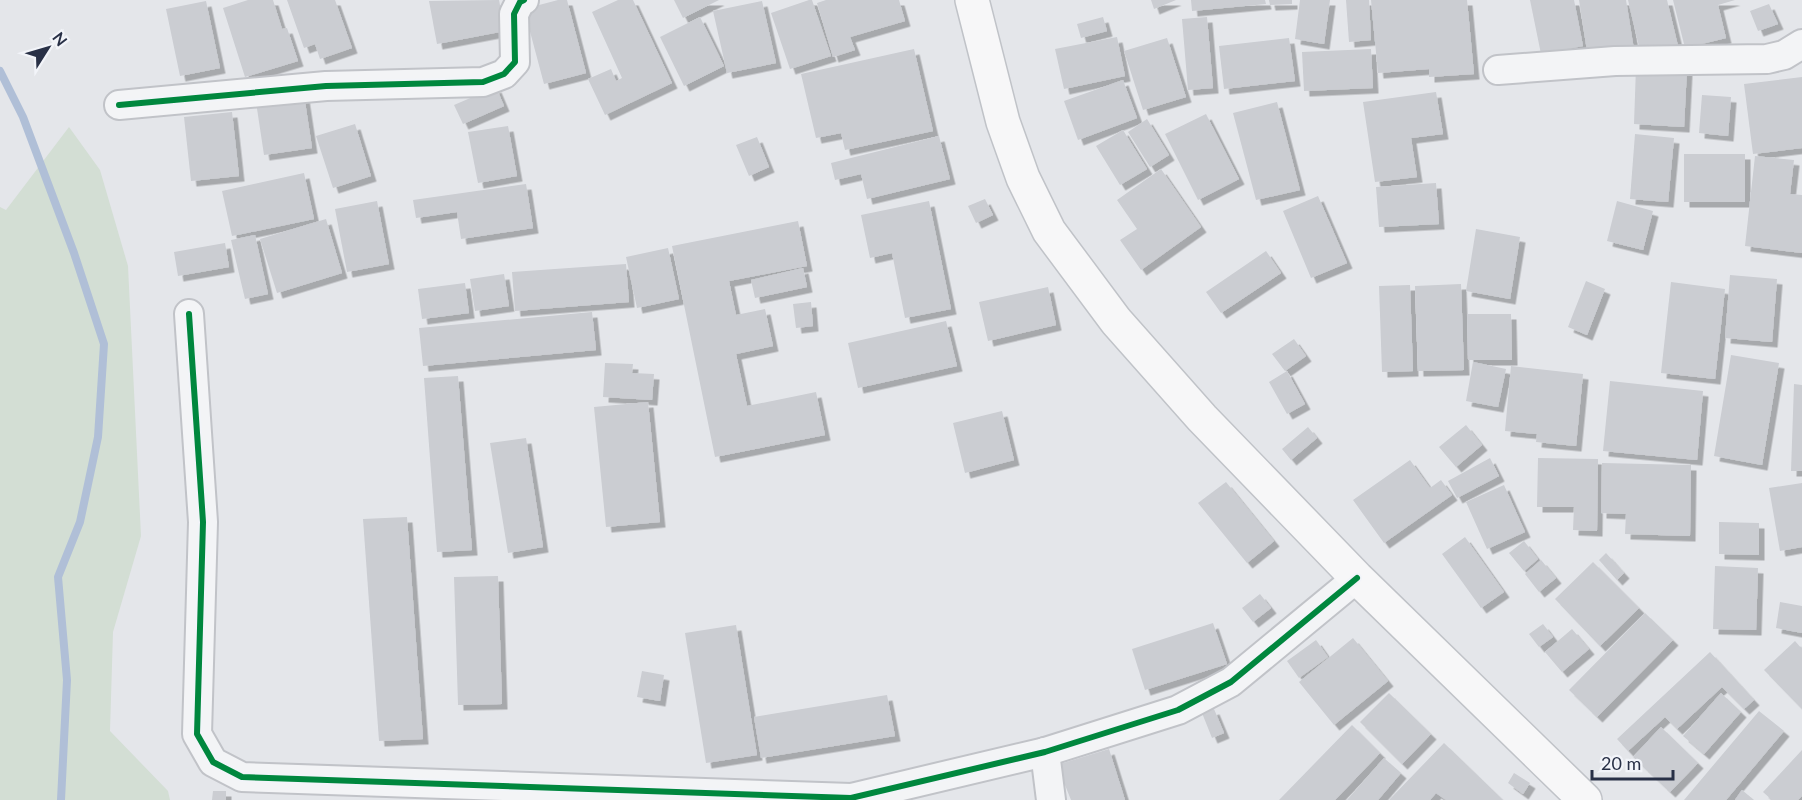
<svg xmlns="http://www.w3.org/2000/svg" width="1802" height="800" viewBox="0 0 1802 800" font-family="Lato,sans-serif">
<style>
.green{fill:#d3ded4}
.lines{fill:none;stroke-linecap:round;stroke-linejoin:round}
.stream{stroke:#b0bfd7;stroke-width:8}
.building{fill:#cbcdd2;filter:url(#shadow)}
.minor-casing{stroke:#c1c3c8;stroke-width:32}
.major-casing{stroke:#c0c3c8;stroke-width:36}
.minor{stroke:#f3f4f6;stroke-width:28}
.major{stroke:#f7f7f8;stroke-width:33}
.cycleway-casing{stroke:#f2f4f9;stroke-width:10}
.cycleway{stroke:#00873e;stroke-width:6}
</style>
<defs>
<filter id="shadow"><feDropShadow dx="5.5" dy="5.5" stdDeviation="0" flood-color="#0004"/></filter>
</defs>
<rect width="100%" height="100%" fill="#e4e6ea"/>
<path class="green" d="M69,127L100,170L128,266L141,536L113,632L110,731L168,791L170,800H0V207L6,210Z"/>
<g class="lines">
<path class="stream" d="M0,71L23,117L74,253L104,344L98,437L80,522L58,577L67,680L61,800"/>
</g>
<g class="building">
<path d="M248,0H273L282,29L287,28L298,61L245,77L223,8Z"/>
<path d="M287,0H335L352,48L320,59L315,44L304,48Z"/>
<path d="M499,0L505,31L437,44L429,1Z"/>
<path d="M558,0H567L586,73L544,84L524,9Z"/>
<path d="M618,0H633L672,83L605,115L588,79L611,69L616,81L622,78L592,12Z"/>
<path d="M674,0H719L683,18Z"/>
<path d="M809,0H812L831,56L790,69L771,13Z"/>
<path d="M826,0H899L905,21L850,37L855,50L833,57L817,3Z"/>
<path d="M1151,0H1176L1154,9Z"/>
<path d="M1191,0H1265L1266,4L1192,11Z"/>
<path d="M1269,0H1292V4L1270,5Z"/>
<path d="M1300,0H1330L1324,44L1295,39Z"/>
<path d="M1346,0H1369L1371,40L1349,42Z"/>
<path d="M1371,0H1467L1474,74L1429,77V69L1378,73Z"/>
<path d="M1530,0H1574L1583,46L1541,54Z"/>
<path d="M1579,0H1626L1634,50L1588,57Z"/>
<path d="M1628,0H1667L1678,46L1641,55Z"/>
<path d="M1673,0H1735L1718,5L1726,38L1685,48Z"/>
<path d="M206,1L220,68L180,76L166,9Z"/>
<path d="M762,1L776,63L727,73L713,11Z"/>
<path d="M1769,4L1778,24L1758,31L1750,11Z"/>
<path d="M700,17L724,66L684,86L660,37Z"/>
<path d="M1103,17L1107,31L1081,38L1077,24Z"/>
<path d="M1207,17L1213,88L1188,90L1182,19Z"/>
<path d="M1117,37L1125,76L1064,89L1055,49Z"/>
<path d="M1167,38L1186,97L1143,110L1124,51Z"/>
<path d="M1289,38L1295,81L1224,89L1219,46Z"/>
<path d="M914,49L933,131L845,150L841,133L816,138L801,74Z"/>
<path d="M1371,49L1373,88L1304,91L1302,52Z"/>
<path d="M1636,67L1687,69L1684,127L1634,124Z"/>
<path d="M1802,77V148L1753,154L1744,84Z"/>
<path d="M1123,80L1137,118L1078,140L1064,101Z"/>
<path d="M496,87L504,106L463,124L454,105Z"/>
<path d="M1436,92L1443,134L1411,138L1417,177L1375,182L1363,102Z"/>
<path d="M304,95L312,148L264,155L256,102Z"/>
<path d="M1702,95L1731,97L1728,136L1699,133Z"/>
<path d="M1277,102L1300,190L1256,200L1233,113Z"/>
<path d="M232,112L239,176L191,181L184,117Z"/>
<path d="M1206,114L1239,179L1198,200L1165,134Z"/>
<path d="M1147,119L1169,155L1150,167L1128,132Z"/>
<path d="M355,124L371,176L333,188L316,136Z"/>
<path d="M508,126L517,176L478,183L468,132Z"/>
<path d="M1123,130L1147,169L1120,185L1096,146Z"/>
<path d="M1635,134L1674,138L1668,202L1630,199Z"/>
<path d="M939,136L950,179L867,199L861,174L835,180L831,163Z"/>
<path d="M757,137L769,167L749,176L736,145Z"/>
<rect x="1684" y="154" width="61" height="48"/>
<path d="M1755,156L1794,160L1790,194L1802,195V253L1745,246Z"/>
<path d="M1161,169L1201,227L1141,270L1120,240L1137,229L1117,200Z"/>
<path d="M304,173L314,219L232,236L222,191Z"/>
<path d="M1436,183L1439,224L1379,227L1376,187Z"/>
<path d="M526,184L533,228L461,239L457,212L416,218L413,200Z"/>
<path d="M1318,196L1347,263L1311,278L1283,211Z"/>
<path d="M985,199L993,215L976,223L968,206Z"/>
<path d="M377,201L389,264L347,272L335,209Z"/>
<path d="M929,201L951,309L905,318L892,253L870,258L861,215Z"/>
<path d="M1617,201L1653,211L1643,250L1607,241Z"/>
<path d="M326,219L342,273L277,293L260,239Z"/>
<path d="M798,221L807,266L729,281L736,315L765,309L773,346L736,354L747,406L816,392L825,435L715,457L672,246Z"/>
<path d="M1476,229L1520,237L1510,299L1466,291Z"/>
<path d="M255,235L268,294L245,299L231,240Z"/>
<path d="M225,243L229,267L178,276L174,252Z"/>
<path d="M668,248L679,299L637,308L626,257Z"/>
<path d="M1266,251L1281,273L1221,313L1206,292Z"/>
<path d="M626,264L629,302L515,311L512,272Z"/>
<path d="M803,268L807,287L755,298L751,280Z"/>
<path d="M504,274L509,306L475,311L470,279Z"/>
<path d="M1730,275L1777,279L1772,342L1725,338Z"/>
<path d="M1586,281L1605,289L1587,335L1568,327Z"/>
<path d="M1671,282L1725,289L1715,379L1661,373Z"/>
<path d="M465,283L469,313L422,319L418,289Z"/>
<path d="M1461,284L1464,370L1418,371L1415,286Z"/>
<path d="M1410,285L1413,371L1382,372L1379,286Z"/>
<path d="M1048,287L1056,325L988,341L979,302Z"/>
<path d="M811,302L813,326L796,328L793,304Z"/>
<path d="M592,312L596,350L423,366L419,328Z"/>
<path d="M1467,314H1511L1512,360H1468Z"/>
<path d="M946,321L957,366L858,388L848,343Z"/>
<path d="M1294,339L1306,356L1285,371L1272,354Z"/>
<path d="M1731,355L1779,363L1762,465L1714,456Z"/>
<path d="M1473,362L1506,369L1498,407L1466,401Z"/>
<path d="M605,363L633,364L632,373L654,374L652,400L603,397Z"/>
<path d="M1511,366L1583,374L1576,446L1536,442L1537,434L1505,431Z"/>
<path d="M1287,371L1305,404L1287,414L1269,382Z"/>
<path d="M458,376L472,550L437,552L424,378Z"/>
<path d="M1610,381L1703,391L1697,460L1603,451Z"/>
<path d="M1794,384L1802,385V471H1791Z"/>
<path d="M648,402L660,522L606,527L594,407Z"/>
<path d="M1002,411L1014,460L965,473L953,423Z"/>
<path d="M1466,425L1482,445L1456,467L1439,447Z"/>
<path d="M1308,427L1317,438L1291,460L1282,449Z"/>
<path d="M526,438L543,547L508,553L490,443Z"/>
<path d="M1490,458L1499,476L1457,498L1448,481Z"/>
<path d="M1538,458L1598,459L1597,531L1573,530L1574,507H1537Z"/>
<path d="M1410,460L1430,488L1441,480L1452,495L1384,543L1353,500Z"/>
<path d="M1602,463L1691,465L1690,536L1625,534L1626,514L1601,513Z"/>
<path d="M1226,482L1274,541L1247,563L1198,503Z"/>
<path d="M1802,483V547L1780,551L1769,488Z"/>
<path d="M1504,485L1525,532L1487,549L1466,502Z"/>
<path d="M407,517L423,739L379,741L363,519Z"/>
<path d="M1719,522L1759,523V555L1719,554Z"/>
<path d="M1465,537L1504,592L1481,608L1442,554Z"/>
<path d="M1524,541L1538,559L1524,571L1509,553Z"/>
<path d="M1606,553L1624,573L1617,580L1599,560Z"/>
<path d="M1541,560L1556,578L1539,592L1525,574Z"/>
<path d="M1593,562L1639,608L1600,646L1555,599Z"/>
<path d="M1715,566L1758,568L1756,630L1713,629Z"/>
<path d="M498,576L502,704L458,705L454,577Z"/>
<path d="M1260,594L1271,608L1253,622L1242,608Z"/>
<path d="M1780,602L1802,606V633L1776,628Z"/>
<path d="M1645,613L1673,640L1597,717L1569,690Z"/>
<path d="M1213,623L1227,664L1145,690L1132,649Z"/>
<path d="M1543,624L1553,637L1539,647L1529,634Z"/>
<path d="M736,625L757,755L706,763L685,633Z"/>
<path d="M1572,629L1589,649L1562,672L1545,652Z"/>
<path d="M1353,638L1388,681L1334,725L1299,682Z"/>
<path d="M1316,640L1328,657L1299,678L1287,661Z"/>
<path d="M1795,641L1802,649V709L1764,670Z"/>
<path d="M1710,652L1754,700L1744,709L1722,687L1677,729L1665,717L1628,751L1617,739Z"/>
<path d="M642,671L664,675L660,701L637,697Z"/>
<path d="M1389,693L1431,734L1402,764L1360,722Z"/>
<path d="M1721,693L1741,712L1704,754L1683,736Z"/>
<path d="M887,695L895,736L761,758L754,717Z"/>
<path d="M1214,709L1224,733L1212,738L1202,713Z"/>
<path d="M1759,711L1784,731L1726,800H1684Z"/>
<path d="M1352,725L1380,753L1335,800H1279Z"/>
<path d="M1661,727L1698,763L1670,792L1633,757Z"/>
<path d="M1444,743L1503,800H1446L1436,793L1430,800H1389Z"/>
<path d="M1109,749L1125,800H1071L1057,765Z"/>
<path d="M1802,750V796L1798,800H1772L1763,792Z"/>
<path d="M1384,758L1401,773L1378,800H1347Z"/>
<path d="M1514,773L1530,783L1523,794L1508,783Z"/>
<path d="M1742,790L1754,800H1735Z"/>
<path d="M213,791H226V800H212Z"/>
</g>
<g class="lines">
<g class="minor-casing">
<g id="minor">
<path d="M1498,70L1615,61L1767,59L1784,55L1802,44"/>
<path d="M119,105L326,86L483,82L504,74L515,62L514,14L520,2L524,0"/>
<path d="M189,314L203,522L197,734L213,762L242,777L851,798L1045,752L1178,710L1231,682L1357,578"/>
<path d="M1045,752L1051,800"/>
</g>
</g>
<g class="major-casing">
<path id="major" d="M972,0L1003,122L1023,178L1049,231L1116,321L1202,418L1357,578L1585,800"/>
</g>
<use href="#minor" class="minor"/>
<use href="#major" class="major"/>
<g class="cycleway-casing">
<g id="cycleway">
<path d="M119,105L326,86L483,82L504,74L515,62L514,14L520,2L524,0"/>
<path d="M189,314L203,522L197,734L213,762L242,777L851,798L1045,752L1178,710L1231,682L1357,578"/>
</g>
</g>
<use href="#cycleway" class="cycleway"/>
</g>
<g transform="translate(48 48) rotate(53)" stroke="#f2f4f9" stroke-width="4.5" paint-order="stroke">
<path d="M0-4.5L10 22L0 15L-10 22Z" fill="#283046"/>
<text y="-9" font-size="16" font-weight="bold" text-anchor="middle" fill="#283046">N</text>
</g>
<path d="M1592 770v9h81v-9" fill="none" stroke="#283046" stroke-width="3"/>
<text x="1601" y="770" font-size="18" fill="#283046" stroke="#f2f4f9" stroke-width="4.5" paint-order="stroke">20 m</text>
</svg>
